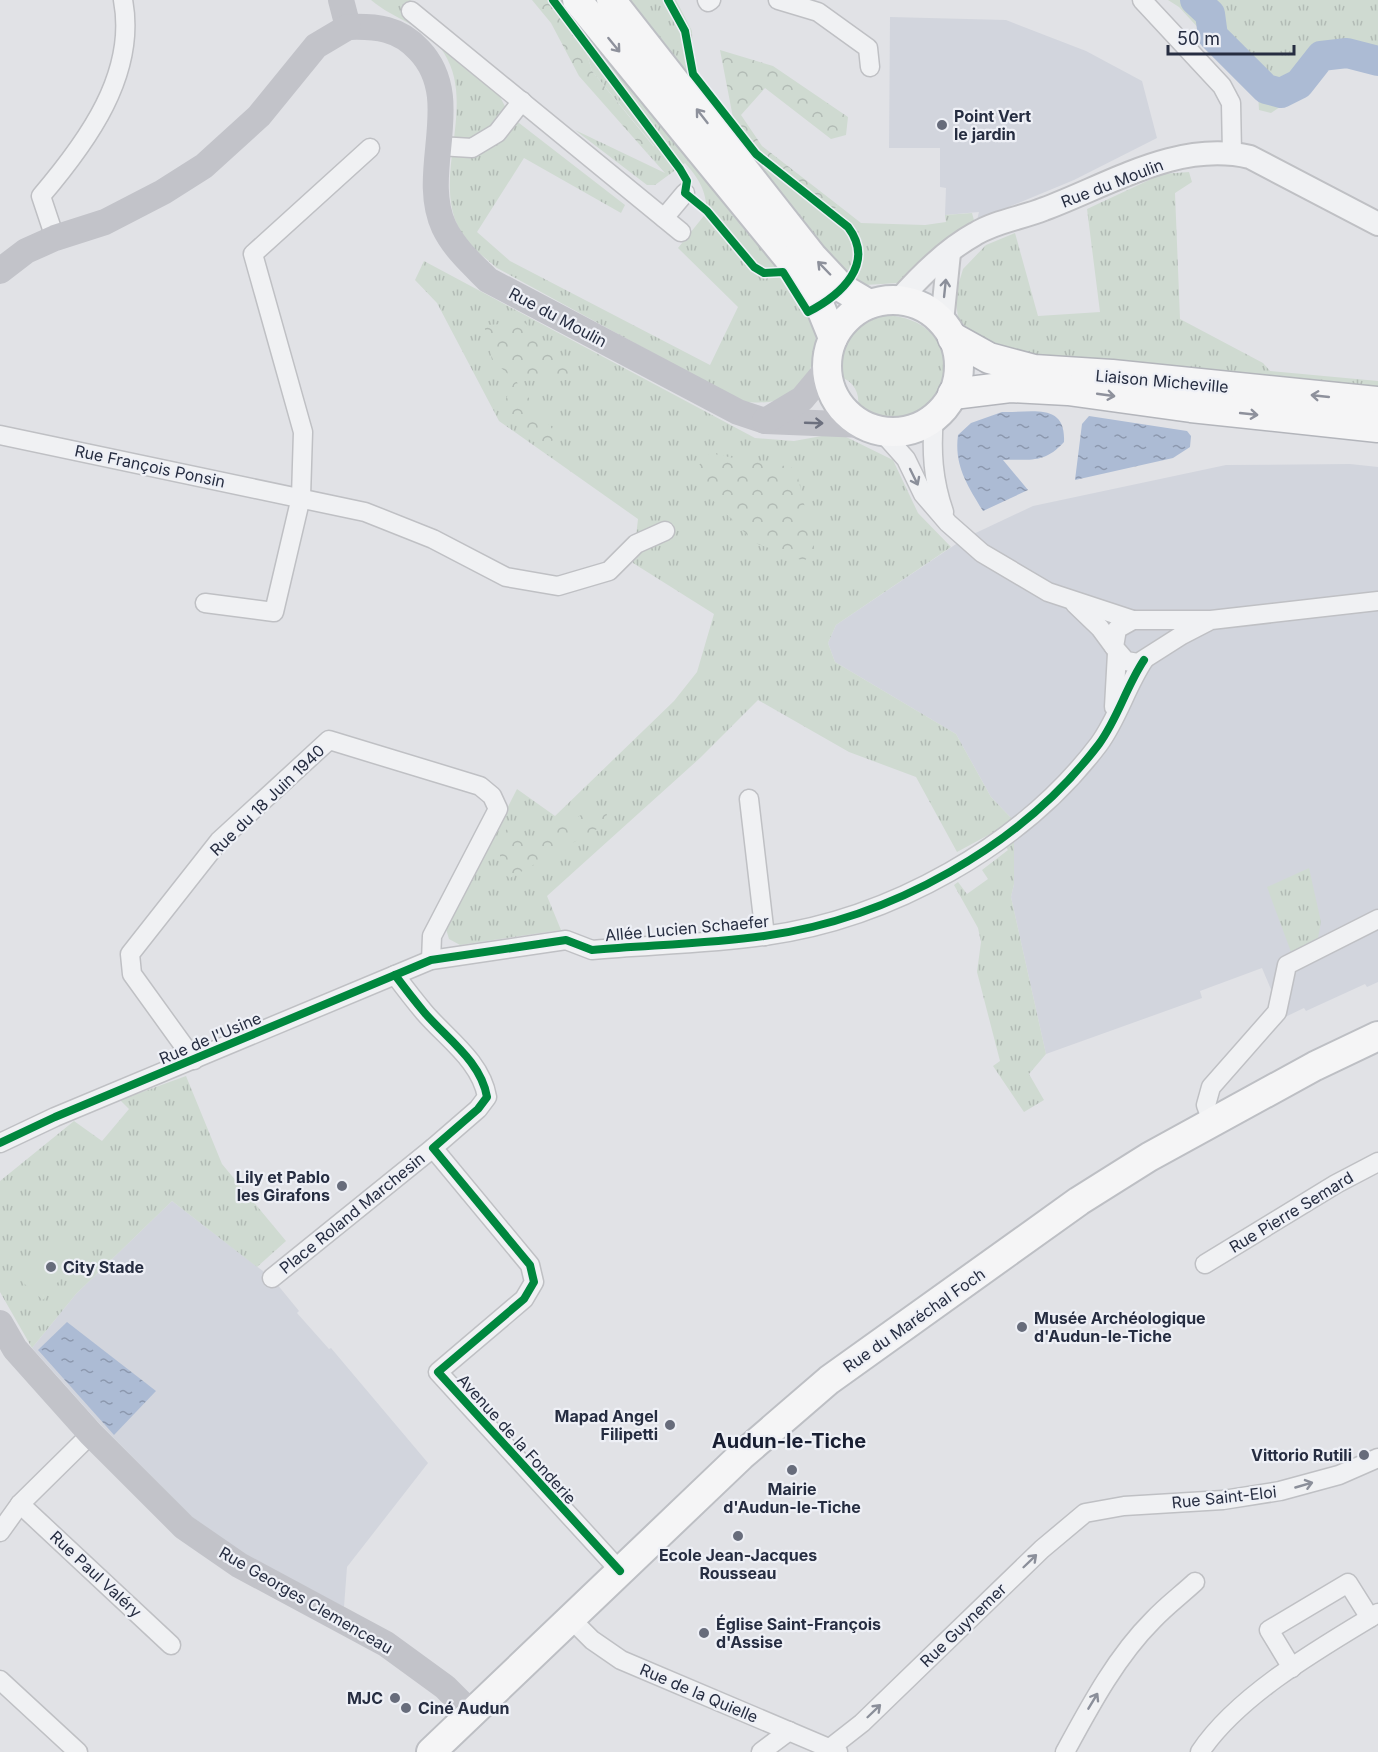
<svg xmlns="http://www.w3.org/2000/svg" width="1378" height="1752" viewBox="0 0 1378 1752" font-family="Inter,sans-serif">
<style>
.built{fill:#d2d5dd}
.grass{fill:url(#grass-tufts)}
.forest{fill:url(#forest-crowns)}
.pitch{fill:#cfdad1}
.water{fill:url(#water-ripples)}
.lines{fill:none;stroke-linecap:round;stroke-linejoin:round}
.river{stroke:#acbbd4;stroke-width:30}
.minor-casing{stroke:#bfc0c4;stroke-width:21}
.tertiary-casing{stroke:#bfc0c4;stroke-width:26}
.primary-casing{stroke:#bdbfc4;stroke-width:32}
.trunk-casing{stroke:#b3b5bb;stroke-width:33}
.minor{stroke:#f0f1f3;stroke-width:18}
.tertiary{stroke:#f0f1f3;stroke-width:22}
.secondary{stroke:#c2c3c9;stroke-width:26}
.primary{stroke:#f5f5f6;stroke-width:28}
.trunk{stroke:#f5f5f6;stroke-width:30}
.cycleway-casing{stroke:#eef0f6;stroke-width:11}
.cycleway{stroke:#00873e;stroke-width:8}
.oneway{stroke:#8e919c}
.oneway2{stroke:#8b8f9a}
.oneway3{stroke:#6c707e}
.poi-dot{fill:#676c7b;stroke:#eef0f6;stroke-width:2}
.labels{text-anchor:middle;stroke-width:4.5;stroke-linejoin:round;paint-order:stroke}
.poi-label{font-size:16px;font-weight:bold;fill:#262d41;stroke:#eef0f6;text-anchor:start}
.street-label{font-size:16px;fill:#262d41;stroke:#eef0f6}
.quarter-label{font-size:20px;font-weight:bold;fill:#181e32;stroke:#eef0f6}
</style>
<defs>
<pattern id="grass-tufts" width="24" height="20" patternUnits="userSpaceOnUse" patternTransform="scale(1.5)"><rect width="24" height="20" fill="#cfdad1"/><path d="M3 7l-1-3M5 7V3M7 7l1-3M15 17l-1-3M17 17v-4M19 17l1-3" fill="none" stroke="#b2bbb5"/></pattern>
<pattern id="forest-crowns" width="20" height="18" patternUnits="userSpaceOnUse" patternTransform="scale(1.5)"><rect width="20" height="18" fill="#cfdad1"/><path d="M2 6a3 3 0 1 1 6 0M12 15a3 3 0 1 1 6 0" fill="none" stroke="#b2bbb5"/></pattern>
<pattern id="water-ripples" width="26" height="14" patternUnits="userSpaceOnUse" patternTransform="scale(1.5)"><rect width="26" height="14" fill="#acbbd4"/><path d="M2 4q2-2 4 0t4 0M15 11q2-2 4 0t4 0" fill="none" stroke="#8c98ae"/></pattern>
</defs>
<rect width="100%" height="100%" fill="#e1e2e6"/>
<g class="built">
<path d="M890,17L1006,20L1086,51L1142,81L1157,138L1074,180L977,220L979,212L945,215L946,188L940,187V148H889Z"/>
<path d="M1350,464L1378,467V982L1367,987L1365,984L1306,1011L1304,1008L1283,1018L1262,968L1200,991L1202,998L1046,1054L1011,897L1014,884V821L991,797L956,734L835,662L828,643L836,625L965,538L1033,506L1226,465Z"/>
<path d="M172,1201L272,1278L299,1311L297,1313L329,1349L331,1348L428,1463L347,1567L344,1607L245,1555L192,1517L100,1424L32,1348L76,1294Z"/>
</g>
<g class="grass">
<path d="M371,0H410L415,4L496,89L510,116L625,205L621,213L524,158L477,232L510,261L710,365L738,307L678,248L707,212C706,190 699,179 685,163L655,185H647L575,130L665,173L647,153L654,146L592,71L583,42L553,0H676L692,31L693,74L756,154L831,213L838,205L861,223L925,225L946,222L945,215L972,213L975,224L946,239L898,283L865,285L821,249C818,262 807,301 808,313C809,320 817,326 816,334C815,385 792,409 741,401L497,268C489,261 480,254 472,247C420,192 481,112 444,53C426,25 394,20 371,0Z"/>
<path d="M1168,0H1378V70L1336,58L1320,80L1271,113L1259,110L1258,93L1179,7Z"/>
<path d="M1189,172L1192,182L1175,193L1180,319L1263,363L1270,371L1378,381V389L1036,360L972,336L958,317L955,296L963,269L986,245L1015,233L1038,316L1100,312L1087,209L1162,174Z"/>
<path d="M424,261L755,438L794,441L838,433L893,460L918,513L951,547L836,625L828,643L835,662L956,734L991,797L1014,821V884L1011,897L1046,1054L1029,1074L1044,1100L1024,1112L993,1066L1000,1061L977,972L981,942L978,928L954,885L958,882L967,894L988,879L982,870L1008,850L994,832L957,852L916,777L849,752L758,700L700,758L547,896L561,930L460,945L449,939L446,929L517,789L555,816L674,701L697,672L714,614L633,563L638,519L499,421L437,303L415,280Z"/>
<path d="M884,315C985,319 947,456 858,407C860,393 854,382 841,377C841,342 851,327 884,315Z"/>
<path d="M1309,868L1321,922L1318,938L1291,952L1267,887Z"/>
<path d="M186,1076L222,1164L286,1241L257,1267L172,1201L76,1294L32,1348L0,1292V1181L74,1121L102,1141L129,1109L120,1100Z"/>
</g>
<g class="forest">
<path d="M532,0H553L583,42L592,71L654,147L647,153L579,76L551,23Z"/>
<path d="M720,50L773,66L848,117L846,135L831,139L765,88L741,115L762,146L838,205L831,213L756,154L735,128Z"/>
<path d="M525,323L573,369L569,380L516,381L556,434L548,449L530,440L502,407L515,380L492,360L484,325Z"/>
<path d="M716,453C741,463 770,460 796,469L815,551L804,561L755,543L692,479L704,456Z"/>
<path d="M597,806L607,811L606,824L510,878L500,872V836L510,826L521,831L525,847Z"/>
</g>
<path class="pitch" d="M59,1234L82,1253L43,1300L20,1280Z"/>
<g class="water">
<path d="M1002,412C1032,413 1066,402 1064,442C1044,464 1031,459 1003,460L1028,490L983,511C967,485 954,465 958,435L971,423Z"/>
<path d="M1089,416L1187,431L1191,436L1190,447L1173,458L1075,480L1082,424Z"/>
<path d="M67,1322L156,1391L114,1435L38,1350Z"/>
</g>
<g class="lines">
<path class="river" d="M1195,0L1210,14L1213,36L1266,89L1281,93L1299,84L1321,56L1347,53L1378,61"/>
<g class="minor-casing">
<g id="minor">
<path d="M707,0L708,2L711,0"/>
<path d="M778,0L818,12L868,48L870,67"/>
<path d="M1142,0L1222,86L1231,103L1232,153"/>
<path d="M411,11L681,232"/>
<path d="M439,146L472,148L497,133L522,101"/>
<path d="M664,218L685,193"/>
<path d="M55,238L41,196C87,142 137,74 123,0"/>
<path d="M934,417C931,451 933,480 944,512"/>
<path d="M881,431L906,459L923,494L948,523L982,553L1048,592L1133,620"/>
<path d="M0,435L365,512L433,539L506,577L558,586L609,571L636,544L665,531"/>
<path d="M205,603L274,612L301,497L303,432L253,254L370,148"/>
<path d="M1075,604L1100,628L1114,647"/>
<path d="M1211,620L1182,635L1138,663L1126,661L1114,647L1117,629L1133,620H1211L1378,601"/>
<path d="M1114,707L1117,653"/>
<path d="M749,799L765,936"/>
<path d="M395,975C404,987 414,1000 424,1012C446,1038 481,1061 487,1097L478,1109L433,1148L530,1265L534,1282L524,1299L438,1372L620,1571"/>
<path d="M194,1060L132,974L130,954L219,841L329,740L480,786L492,796L498,809L432,936L431,960"/>
<path d="M1212,1121L1206,1105L1211,1087L1277,1012L1287,965L1378,919"/>
<path d="M0,1143L55,1117L431,960L566,940L592,950C649,945 707,944 764,936C890,919 1022,846 1099,744C1118,718 1126,687 1144,660"/>
<path d="M1205,1264L1336,1184L1378,1162"/>
<path d="M272,1278L433,1148"/>
<path d="M20,1504L171,1645"/>
<path d="M0,1532L20,1504L91,1434"/>
<path d="M571,1619L592,1640L621,1660L838,1752"/>
<path d="M1292,1668L1269,1630L1348,1583L1370,1618"/>
<path d="M0,1680L78,1752"/>
<path d="M830,1748L862,1723L1042,1549L1085,1513L1124,1506L1223,1500L1280,1491L1339,1475L1378,1458"/>
<path d="M761,1752L789,1731"/>
<path d="M1065,1752C1090,1706 1116,1657 1153,1620C1166,1606 1181,1595 1195,1582"/>
<path d="M1200,1752C1238,1695 1320,1648 1378,1613"/>
</g>
</g>
<g class="tertiary-casing">
<g id="tertiary">
<path d="M899,300C921,275 946,250 975,234C996,221 1022,218 1044,209C1109,185 1178,140 1250,157L1378,224"/>
<path d="M942,322L949,253"/>
</g>
</g>
<g class="primary-casing">
<g id="primary">
<path d="M577,0L798,270L820,306L833,338"/>
<path d="M611,0L812,256L842,288L869,304"/>
<circle cx="893" cy="366" r="66"/>
<path d="M431,1752L741,1456L829,1380L1079,1201L1149,1157L1315,1066L1378,1036"/>
</g>
</g>
<g class="trunk-casing">
<g id="trunk">
<path d="M953,338L989,358L1034,370L1112,375L1378,402"/>
<path d="M953,394L1010,387L1068,390L1191,407L1378,427"/>
</g>
</g>
<use href="#minor" class="minor"/>
<use href="#tertiary" class="tertiary"/>
<g class="secondary">
<path d="M341,0L348,27"/>
<path d="M348,27C376,26 399,28 419,50C466,99 418,171 444,227C454,248 472,264 488,280L738,412L765,421L864,425"/>
<path d="M0,271L26,251L55,238L105,222L163,192L204,166L259,116L316,46L348,27"/>
<path d="M765,421L802,399L827,369"/>
<path d="M0,1323L15,1349L91,1434L184,1527L239,1565L386,1644L445,1687L472,1714"/>
</g>
<use href="#primary" class="primary"/>
<use href="#trunk" class="trunk"/>
<g class="cycleway-casing">
<g id="cycleway">
<path d="M553,0L680,169L687,181L685,193L707,211L754,267L764,273L783,272L808,312C841,295 876,264 848,227L756,154L693,74L685,31L668,0"/>
<path d="M395,975C404,987 414,1000 424,1012C446,1038 481,1061 487,1097L478,1109L433,1148L530,1265L534,1282L524,1299L438,1372L620,1571"/>
<path d="M0,1143L55,1117L431,960L566,940L592,950C649,945 707,944 764,936C890,919 1022,846 1099,744C1118,718 1126,687 1144,660"/>
</g>
</g>
<use href="#cycleway" class="cycleway"/>
</g>
<defs><path id="oneway-shaft" d="M-6 0H5M1.5-3L5.5 0L1.5 3" fill="none" stroke-width="1.6" stroke-linecap="round" stroke-linejoin="round" transform="scale(1.5)"/></defs>
<g class="oneway">
<use href="#oneway-shaft" transform="translate(614 45) rotate(51)"/>
<use href="#oneway-shaft" transform="translate(702 116) rotate(-128)"/>
<use href="#oneway-shaft" transform="translate(824 268) rotate(-134)"/>
<use href="#oneway-shaft" transform="translate(1106 395) rotate(8)"/>
<use href="#oneway-shaft" transform="translate(1320 396) rotate(-174)"/>
<use href="#oneway-shaft" transform="translate(1249 414) rotate(6)"/>
</g>
<g class="oneway2">
<use href="#oneway-shaft" transform="translate(945 288) rotate(-84)"/>
<use href="#oneway-shaft" transform="translate(914 477) rotate(64)"/>
<use href="#oneway-shaft" transform="translate(1304 1485) rotate(-16)"/>
<use href="#oneway-shaft" transform="translate(1030 1561) rotate(-44)"/>
<use href="#oneway-shaft" transform="translate(1093 1701) rotate(-59)"/>
<use href="#oneway-shaft" transform="translate(874 1711) rotate(-44)"/>
</g>
<use class="oneway3" href="#oneway-shaft" transform="translate(814 423) rotate(2)"/>
<g class="poi-dot">
<circle cx="942" cy="125" r="6"/>
<circle cx="342" cy="1186" r="6"/>
<circle cx="51" cy="1267" r="6"/>
<circle cx="1022" cy="1327" r="6"/>
<circle cx="670" cy="1425" r="6"/>
<circle cx="1364" cy="1455" r="6"/>
<circle cx="792" cy="1470" r="6"/>
<circle cx="738" cy="1536" r="6"/>
<circle cx="704" cy="1633" r="6"/>
<circle cx="395" cy="1698" r="6"/>
<circle cx="406" cy="1708" r="6"/>
</g>
<g class="labels">
<g class="poi-label">
<text x="954" y="122">Point Vert<tspan x="954" dy="18">le jardin</tspan></text>
<text x="330" y="1183" text-anchor="end">Lily et Pablo<tspan x="330" dy="18">les Girafons</tspan></text>
<text x="63" y="1273">City Stade</text>
<text x="1034" y="1324">Musée Archéologique<tspan x="1034" dy="18">d'Audun-le-Tiche</tspan></text>
<text x="658" y="1422" text-anchor="end">Mapad Angel<tspan x="658" dy="18">Filipetti</tspan></text>
<text x="1352" y="1461" text-anchor="end">Vittorio Rutili</text>
<text x="792" y="1495" text-anchor="middle">Mairie<tspan x="792" dy="18">d'Audun-le-Tiche</tspan></text>
<text x="738" y="1561" text-anchor="middle">Ecole Jean-Jacques<tspan x="738" dy="18">Rousseau</tspan></text>
<text x="716" y="1630">Église Saint-François<tspan x="716" dy="18">d'Assise</tspan></text>
<text x="383" y="1704" text-anchor="end">MJC</text>
<text x="418" y="1714">Ciné Audun</text>
</g>
<g class="street-label">
<text transform="translate(1112 183) rotate(-21)" y="6">Rue du Moulin</text>
<text transform="translate(558 317) rotate(28)" y="6">Rue du Moulin</text>
<text transform="translate(1162 381) rotate(5)" y="6">Liaison Micheville</text>
<text transform="translate(150 466) rotate(12)" y="6">Rue François Ponsin</text>
<text transform="translate(267 800) rotate(-44)" y="6">Rue du 18 Juin 1940</text>
<text transform="translate(687 928) rotate(-5)" y="6">Allée Lucien Schaefer</text>
<text transform="translate(210 1038) rotate(-23)" y="6">Rue de l'Usine</text>
<text transform="translate(1291 1212) rotate(-31)" y="6">Rue Pierre Semard</text>
<text transform="translate(352 1213) rotate(-39)" y="6">Place Roland Marchesin</text>
<text transform="translate(914 1320) rotate(-35)" y="6">Rue du Maréchal Foch</text>
<text transform="translate(517 1439) rotate(48)" y="6">Avenue de la Fonderie</text>
<text transform="translate(1224 1497) rotate(-6)" y="6">Rue Saint-Eloi</text>
<text transform="translate(96 1574) rotate(43)" y="6">Rue Paul Valéry</text>
<text transform="translate(306 1600) rotate(30)" y="6">Rue Georges Clemenceau</text>
<text transform="translate(963 1625) rotate(-44)" y="6">Rue Guynemer</text>
<text transform="translate(699 1693) rotate(23)" y="6">Rue de la Quielle</text>
</g>
<g class="quarter-label">
<text x="789" y="1448">Audun-le-Tiche</text>
</g>
</g>
<path d="M1168 45v9h126v-9" fill="none" stroke="#262d41" stroke-width="3"/>
<text x="1177" y="45" font-size="18" fill="#262d41" stroke="#eef0f6" stroke-width="4.5" paint-order="stroke">50 m</text>
</svg>
